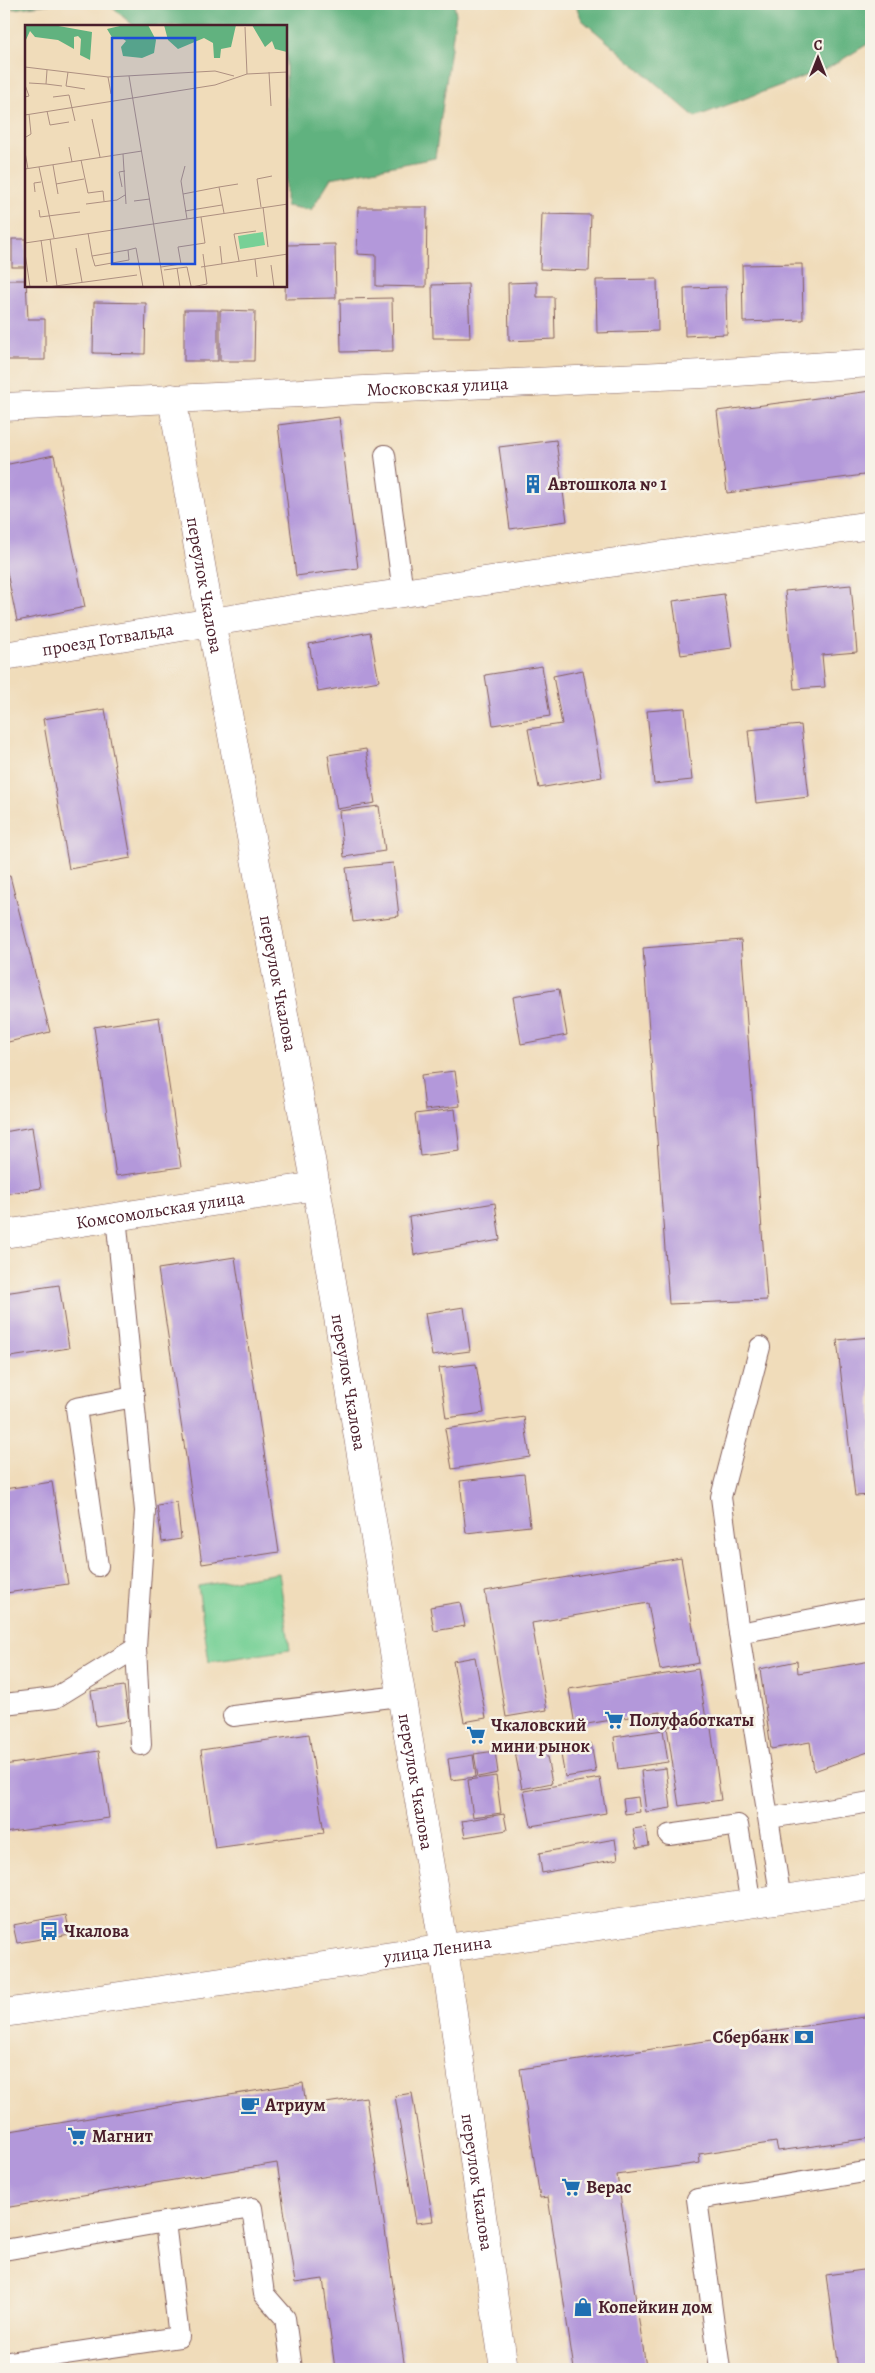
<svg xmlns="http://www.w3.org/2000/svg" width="875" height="2373" viewBox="0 0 875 2373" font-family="Alegreya,serif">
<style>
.green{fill:#77d096;stroke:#607860}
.forest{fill:#61b27f;stroke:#566855}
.building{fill:#b398da}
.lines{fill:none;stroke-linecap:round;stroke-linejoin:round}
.service-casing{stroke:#84615d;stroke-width:22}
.minor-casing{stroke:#84615d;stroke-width:29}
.secondary-casing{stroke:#84615d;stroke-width:29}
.service{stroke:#fff;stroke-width:20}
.minor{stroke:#fff;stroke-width:28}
.secondary{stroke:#fff;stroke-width:28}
.labels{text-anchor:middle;stroke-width:5;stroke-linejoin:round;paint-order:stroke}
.street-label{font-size:18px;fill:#4a1f2b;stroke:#f7f3e8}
.poi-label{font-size:18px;font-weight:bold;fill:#4a1f2b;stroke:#f7f3e8;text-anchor:start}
.inset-road{fill:none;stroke:#ae9081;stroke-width:1}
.view{fill:#1d4ed8;fill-opacity:0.15;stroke:#1d4ed8;stroke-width:2.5}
.inset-edge{fill:none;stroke:#4a1f2b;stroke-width:2.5}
</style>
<rect width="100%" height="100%" fill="#f7f3e8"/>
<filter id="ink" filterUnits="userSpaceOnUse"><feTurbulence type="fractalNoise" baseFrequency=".02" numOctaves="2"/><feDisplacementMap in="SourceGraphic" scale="10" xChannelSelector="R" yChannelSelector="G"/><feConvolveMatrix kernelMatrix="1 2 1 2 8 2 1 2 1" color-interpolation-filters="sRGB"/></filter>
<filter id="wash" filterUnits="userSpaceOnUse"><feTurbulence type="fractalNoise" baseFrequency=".0096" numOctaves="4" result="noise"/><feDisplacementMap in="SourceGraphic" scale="20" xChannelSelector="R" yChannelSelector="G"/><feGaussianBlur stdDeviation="1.12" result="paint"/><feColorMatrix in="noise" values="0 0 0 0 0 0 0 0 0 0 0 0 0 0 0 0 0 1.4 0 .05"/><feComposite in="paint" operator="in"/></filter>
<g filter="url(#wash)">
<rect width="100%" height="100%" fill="#f0dcba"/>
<path class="green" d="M279,1573L290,1650L209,1662L198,1586Z"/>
<g class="forest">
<path d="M10,4H49L13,9Z"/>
<path d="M108,4H454L456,14L435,158L331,178L311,210L286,206V26H134Z"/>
<path d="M575,4H871V42L830,67L695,117L582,20Z"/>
</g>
<g id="blocks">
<g class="building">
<path d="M358,207H427L426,287L376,286V255L357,254Z"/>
<path d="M542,214L591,215L589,271L540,269Z"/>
<rect x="12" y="239" width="14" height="28"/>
<path d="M335,244L336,298L285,299L286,245Z"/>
<path d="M802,264L803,320L743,322L742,265Z"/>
<path d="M657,279L658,331L597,333L596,280Z"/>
<path d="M4,280H26L28,319H45V360H4Z"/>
<path d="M537,282V297H554L555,339L509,341L508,283Z"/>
<path d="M468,284L470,338H433L432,285Z"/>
<path d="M726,287L727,334L685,336L684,288Z"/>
<path d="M392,298L393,351L341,352L340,299Z"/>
<path d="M94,302L146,303L145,354L93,353Z"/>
<rect x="184" y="310" width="34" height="51"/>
<path d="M220,310L255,311L254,361H220Z"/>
<path d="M871,391V474L727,493L717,411Z"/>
<path d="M339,417L358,568L296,576L278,425Z"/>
<path d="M556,440L567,521L510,529L499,447Z"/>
<path d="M54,455L85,607L17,621L4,558V465Z"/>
<path d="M851,585L857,652L822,655L825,687L794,689L785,591Z"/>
<path d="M724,594L732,648L681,655L673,601Z"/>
<path d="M370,632L379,681L318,692L309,644Z"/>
<path d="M542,666L550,716L493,725L485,675Z"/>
<path d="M583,670L602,777L539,788L528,729L562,724L553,676Z"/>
<path d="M685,708L692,780L654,784L647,711Z"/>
<path d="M105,709L131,858L69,869L43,719Z"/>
<path d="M801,725L809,797L756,803L748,730Z"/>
<path d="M366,749L375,803L337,809L328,755Z"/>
<path d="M379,806L385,851L344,857L339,811Z"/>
<path d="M393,863L399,916L353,922L346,868Z"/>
<path d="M10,876L50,1032L4,1043V877Z"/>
<path d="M741,940L767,1300L669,1304L643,948Z"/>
<path d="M559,989L567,1035L521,1044L513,997Z"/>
<path d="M159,1017L181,1167L116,1176L94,1027Z"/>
<path d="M455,1071L460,1106L425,1110L421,1075Z"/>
<path d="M455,1109L460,1151L420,1156L415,1114Z"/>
<path d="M32,1127L41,1188L4,1194V1132Z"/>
<path d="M495,1203L500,1240L414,1255L409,1217Z"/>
<path d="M235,1257L279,1552L202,1564L158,1269Z"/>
<path d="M59,1285L69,1348L4,1358V1293Z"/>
<path d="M464,1307L470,1351L432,1356L425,1313Z"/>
<path d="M871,1337V1495L855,1496L837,1340Z"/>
<path d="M476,1364L484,1413L446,1418L439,1368Z"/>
<path d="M524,1417L530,1457L452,1469L445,1429Z"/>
<path d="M524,1474L530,1526L466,1533L460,1481Z"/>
<path d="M52,1482L68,1584L6,1593L4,1580V1489Z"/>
<path d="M177,1502L181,1539L162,1542L157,1505Z"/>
<path d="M681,1558L699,1663L660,1670L648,1603L532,1623L547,1710L506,1717L485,1591Z"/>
<path d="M460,1602L465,1626L434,1631L430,1607Z"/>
<path d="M475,1657L486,1718L464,1722L453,1661Z"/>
<path d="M797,1661L798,1673L871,1661V1751L814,1771L810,1742L771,1749L760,1669Z"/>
<path d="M698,1669L706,1719L663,1726L660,1712L575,1726L569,1689Z"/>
<path d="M124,1686L129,1721L96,1726L91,1691Z"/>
<path d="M710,1721L721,1800L679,1806L667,1727Z"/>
<path d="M663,1730L668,1762L618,1769L614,1737Z"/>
<path d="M309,1734L324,1833L215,1848L201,1750Z"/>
<path d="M591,1743L596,1772L565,1777L560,1749Z"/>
<path d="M545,1746L552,1783L522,1789L515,1752Z"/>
<path d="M99,1751L109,1818L4,1833V1765Z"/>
<path d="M495,1751L498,1773L478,1777L474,1754Z"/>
<path d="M473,1755L476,1777L451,1780L448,1759Z"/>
<path d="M666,1768L671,1808L646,1812L641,1771Z"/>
<path d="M496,1776L501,1813L473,1817L468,1780Z"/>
<path d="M600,1778L606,1813L531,1826L524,1791Z"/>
<path d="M638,1797L640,1812L625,1814L623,1799Z"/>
<path d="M504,1814L507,1830L465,1837L462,1821Z"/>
<path d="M646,1827L649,1846L637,1848L633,1829Z"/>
<path d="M615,1839L618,1859L542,1873L539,1853Z"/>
<path d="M66,1915L70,1934L17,1943L13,1925Z"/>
<path d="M871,2016V2138L778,2151L776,2142L699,2154L700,2163L617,2175L646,2367L574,2369L548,2197L540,2198L520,2069Z"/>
<path d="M303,2083L306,2106L366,2097L405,2369H335L323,2279L295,2283L277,2163L4,2208V2132Z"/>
<path d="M412,2093L433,2221L416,2223L395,2096Z"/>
<path d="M871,2269V2369H839L826,2275Z"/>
</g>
</g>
</g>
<g filter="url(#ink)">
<use href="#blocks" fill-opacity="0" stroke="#84615d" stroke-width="1"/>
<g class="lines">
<g class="service-casing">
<g id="service">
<path d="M385,455L403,593"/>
<path d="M116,1216L145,1511L136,1648L141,1745"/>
<path d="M760,1347L721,1497L739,1633L781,1900"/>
<path d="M98,1566L76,1408L134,1397"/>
<path d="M739,1633L871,1608"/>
<path d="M4,1704L55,1698L136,1648"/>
<path d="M233,1716L400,1696"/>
<path d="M769,1818L871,1802"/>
<path d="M669,1835L738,1825L751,1905"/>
<path d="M165,2222L252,2208L264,2294L285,2318L292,2369"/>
<path d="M4,2250L165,2222L179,2337L4,2363"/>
<path d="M720,2369L697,2199L871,2171"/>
</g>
</g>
<g class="minor-casing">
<g id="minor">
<path id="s1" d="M172,398L211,622L316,1186L444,1950L504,2369"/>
<path id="s2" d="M4,407L723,373L871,363"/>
<path id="s3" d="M4,656L292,609L871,525"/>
<path id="s4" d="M4,1234L316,1186"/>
</g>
</g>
<g class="secondary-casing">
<g id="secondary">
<path id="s5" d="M4,2013L871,1886"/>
</g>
</g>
<use href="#service" class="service"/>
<use href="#minor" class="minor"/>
<use href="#secondary" class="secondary"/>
</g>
</g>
<defs>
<g id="building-bare" transform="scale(1.5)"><path d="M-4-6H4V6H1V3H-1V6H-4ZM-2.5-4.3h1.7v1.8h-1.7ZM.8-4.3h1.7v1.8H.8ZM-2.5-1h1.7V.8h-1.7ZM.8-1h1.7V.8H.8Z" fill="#1f6fb2" stroke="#f7f3e8" stroke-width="2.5" paint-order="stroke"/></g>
<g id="supermarket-bare" transform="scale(1.5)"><path d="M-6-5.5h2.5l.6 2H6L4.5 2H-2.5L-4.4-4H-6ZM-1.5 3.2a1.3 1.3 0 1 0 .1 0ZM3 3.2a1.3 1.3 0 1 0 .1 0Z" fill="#1f6fb2" stroke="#f7f3e8" stroke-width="2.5" paint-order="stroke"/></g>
<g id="bus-bare" transform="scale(1.5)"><path d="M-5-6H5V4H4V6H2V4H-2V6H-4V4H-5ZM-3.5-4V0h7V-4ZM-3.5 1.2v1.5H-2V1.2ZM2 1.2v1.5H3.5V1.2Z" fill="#1f6fb2" stroke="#f7f3e8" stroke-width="2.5" paint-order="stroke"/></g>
<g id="bank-bare" transform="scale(1.5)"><path d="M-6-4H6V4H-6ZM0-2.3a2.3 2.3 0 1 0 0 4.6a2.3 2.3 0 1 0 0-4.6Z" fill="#1f6fb2" stroke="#f7f3e8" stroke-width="2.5" paint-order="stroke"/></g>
<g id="cafe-bare" transform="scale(1.5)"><path d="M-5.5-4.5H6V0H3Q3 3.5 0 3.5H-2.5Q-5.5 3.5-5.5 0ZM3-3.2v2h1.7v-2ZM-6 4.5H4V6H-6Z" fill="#1f6fb2" stroke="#f7f3e8" stroke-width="2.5" paint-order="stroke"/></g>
<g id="shop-bare" transform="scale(1.5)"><path d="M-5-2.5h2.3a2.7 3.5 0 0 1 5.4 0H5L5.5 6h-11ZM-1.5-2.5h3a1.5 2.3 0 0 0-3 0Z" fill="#1f6fb2" stroke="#f7f3e8" stroke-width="2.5" paint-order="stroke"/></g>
</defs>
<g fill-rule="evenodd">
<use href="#building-bare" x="533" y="484"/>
<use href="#supermarket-bare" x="614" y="1720"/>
<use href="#supermarket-bare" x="476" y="1735"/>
<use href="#bus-bare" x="49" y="1931"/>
<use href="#bank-bare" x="804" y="2037"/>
<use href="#cafe-bare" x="250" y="2105"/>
<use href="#supermarket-bare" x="77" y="2136"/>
<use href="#supermarket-bare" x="571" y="2187"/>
<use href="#shop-bare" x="583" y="2307"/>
</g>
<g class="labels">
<g class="street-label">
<text dy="6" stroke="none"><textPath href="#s2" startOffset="434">Московская улица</textPath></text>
<text dy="6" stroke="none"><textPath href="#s1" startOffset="190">переулок Чкалова</textPath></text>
<text dy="6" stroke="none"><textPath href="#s3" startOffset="105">проезд Готвальда</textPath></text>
<text dy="6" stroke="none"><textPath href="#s1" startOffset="595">переулок Чкалова</textPath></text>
<text dy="6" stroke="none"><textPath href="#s4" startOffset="158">Комсомольская улица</textPath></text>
<text dy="6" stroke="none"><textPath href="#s1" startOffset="1000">переулок Чкалова</textPath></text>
<text dy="6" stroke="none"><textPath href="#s1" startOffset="1405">переулок Чкалова</textPath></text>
<text dy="6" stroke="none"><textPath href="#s5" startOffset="438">улица Ленина</textPath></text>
<text dy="6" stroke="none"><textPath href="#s1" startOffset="1810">переулок Чкалова</textPath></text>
</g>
<g class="poi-label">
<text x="548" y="490">Автошкола № 1</text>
<text x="629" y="1726">Полуфаботкаты</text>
<text x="491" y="1731">Чкаловский<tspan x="491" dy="21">мини рынок</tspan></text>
<text x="64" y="1937">Чкалова</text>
<text x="789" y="2043" text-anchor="end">Сбербанк</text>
<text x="265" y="2111">Атриум</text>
<text x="92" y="2142">Магнит</text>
<text x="586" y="2193">Верас</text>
<text x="598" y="2313">Копейкин дом</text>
</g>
</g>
<g transform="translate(25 25)">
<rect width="262" height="262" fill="#f0dcba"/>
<path d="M238,207L240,220L215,224L213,211Z" fill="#77d096"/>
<path d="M0,0H28L67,7L65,35L55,30L56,14L53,11L49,12V24L33,15L10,12L5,6L0,17ZM99,0H123L131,15L129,28L117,33L98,31L96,22L101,16L97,13L88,14L82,4ZM139,0H211L206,22L196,24L195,33H189L188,18L179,13L153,24L143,15ZM227,0H262V27L250,24L247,16L240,22Z" fill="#61b27f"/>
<path class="inset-road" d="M220,2L222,49M0,42L83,52L190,46L209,51M43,47L41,61L60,64M244,47L246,81M104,51L139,262M83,52L86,69M4,58L21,59L22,45M21,59L37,61M0,60L4,71L0,72M28,72L44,70L50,96M22,86L25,100L44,97M0,90L190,60L222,49L263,47M67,94L75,132M1,112L6,109L4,89M44,122L47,137M0,127L3,144M98,129L101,179M56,135L63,168L78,166L79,176M28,140L33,169M160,141L156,156L162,194M14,142L29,213M0,144L117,126M31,159L59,154M97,162L94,147L100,146M194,162L213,159M10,167L9,158L16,157M158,169L194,162L199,188M109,176L125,174M61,179L92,175L100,170M236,182L232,154L247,151M238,182L243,222M14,185L15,192L55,187M160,186L197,180M63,208L67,231L70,241L104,235L103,225L67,231M25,214L32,261M16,215L22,257M0,218L263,179M195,221L197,239M51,223L57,257M103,225L111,223L118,262M0,228L5,262M230,234L232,252M214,236L209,209L231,206M246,240L249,262M136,242L156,239L153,222L180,218L176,192M176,242L263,229M152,243L155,262M139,245L162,242L166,261M23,262L112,250M167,262L182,259L178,229"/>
<path class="view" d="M87,13H170V239H87Z"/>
<rect width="262" height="262" class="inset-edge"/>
</g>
<rect width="875" height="2373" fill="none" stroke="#f7f3e8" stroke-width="20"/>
<g transform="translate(818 58)" stroke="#f7f3e8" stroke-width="4" paint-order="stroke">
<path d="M0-4L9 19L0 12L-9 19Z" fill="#4a1f2b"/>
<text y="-8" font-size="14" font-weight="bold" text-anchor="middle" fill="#4a1f2b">С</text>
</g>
</svg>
